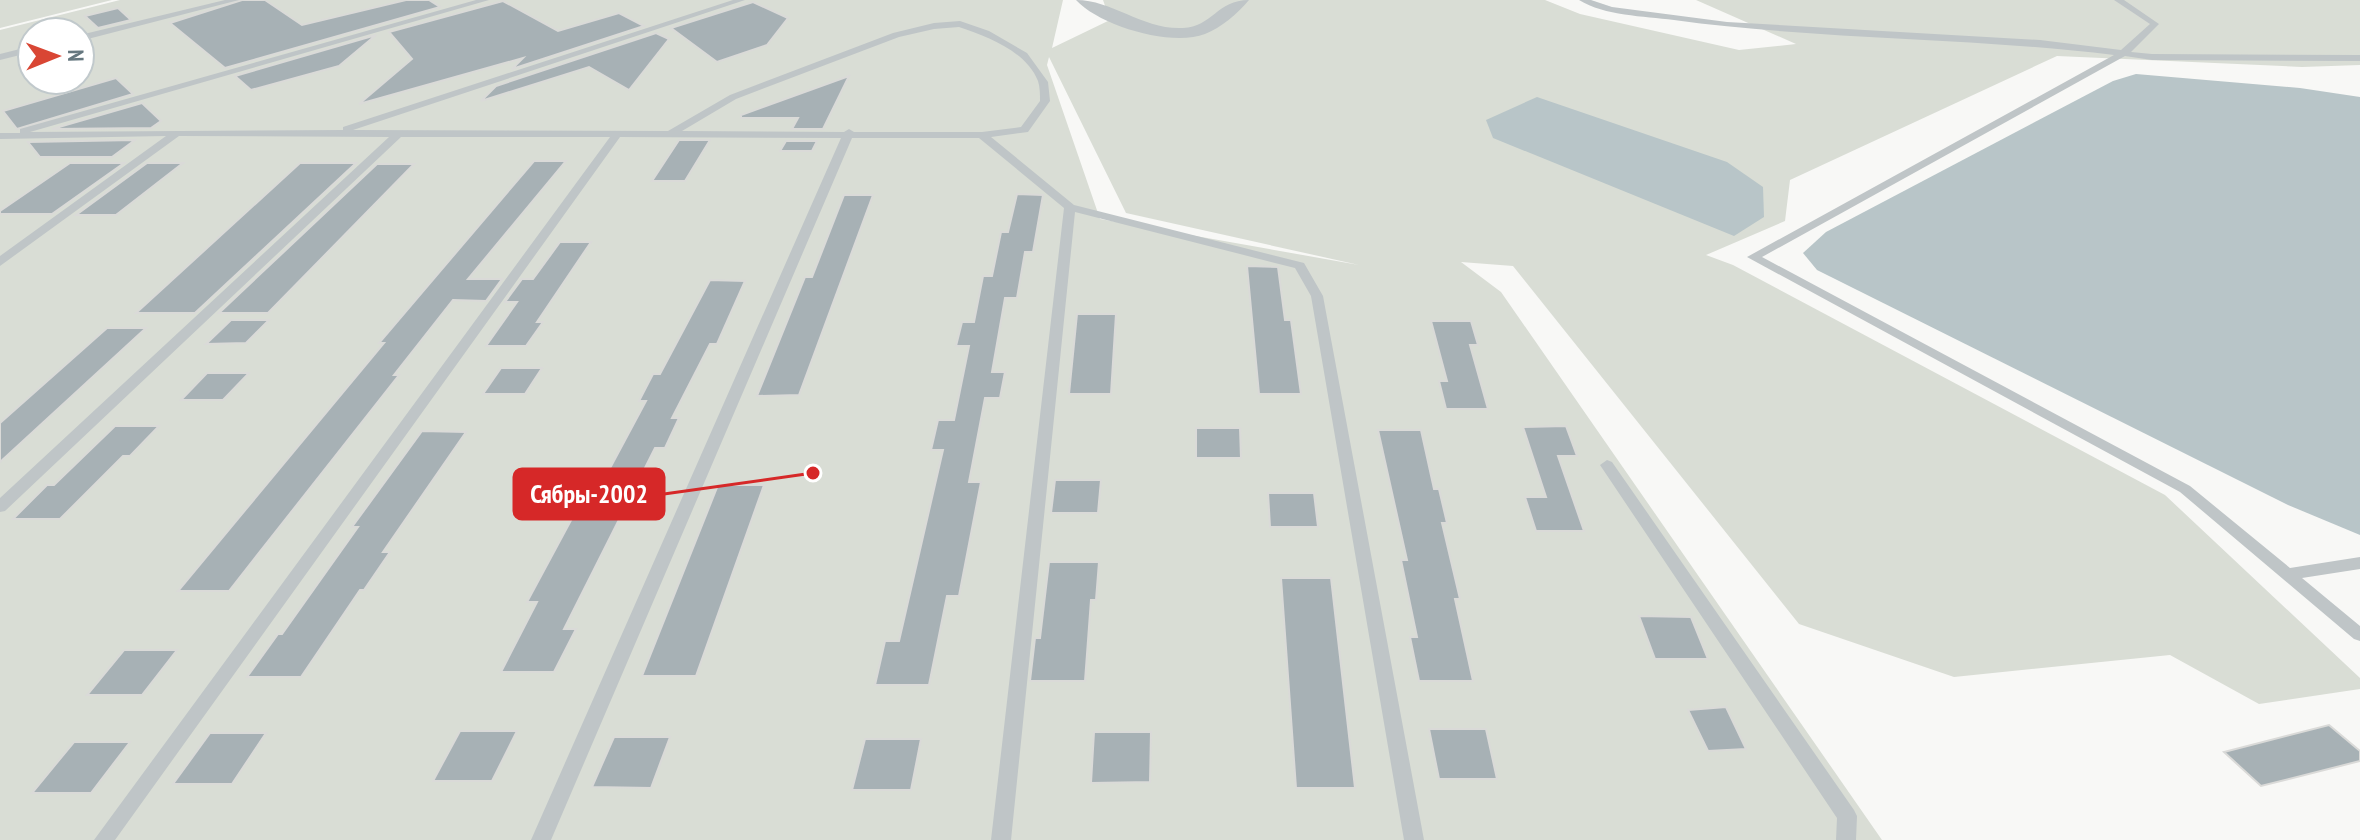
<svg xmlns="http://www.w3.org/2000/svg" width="2360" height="840" viewBox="0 0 2360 840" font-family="'PT Sans Narrow',sans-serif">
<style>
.green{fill:#d9ddd5;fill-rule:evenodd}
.water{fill:#b8c5c8}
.building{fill:#a7b1b5;stroke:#dadad8;stroke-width:2}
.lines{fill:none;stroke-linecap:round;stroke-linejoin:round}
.lane{fill:#bfc5c7;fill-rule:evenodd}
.street{fill:#bfc5c7;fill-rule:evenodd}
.leader{fill:none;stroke:#d62828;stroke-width:3}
.callout-dot{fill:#d62828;stroke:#fff;stroke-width:3}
.callout{fill:#d62828;stroke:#d62828;stroke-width:3}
.callout-label{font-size:26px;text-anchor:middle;font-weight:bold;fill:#fff}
</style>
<rect width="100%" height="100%" fill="#f8f8f6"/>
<g class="green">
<path d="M0,0H112L0,28Z"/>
<path d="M120,0H1063L1052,48L1110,20L1103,0H1545L1580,14L1739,50L1796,44L1696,0H2360V65L2302,67L2057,56L1790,180L1785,221L1706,255L1733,265L2165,495L2360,678V689L2259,704L2170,655L1954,677L1799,624L1513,266L1461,262L1501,292L1882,840H0V30ZM32,32H80V80H32ZM1049,57L1126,213L1359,265L1100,219L1047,65Z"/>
</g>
<g class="water">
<path d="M2136,74L2300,88L2360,97V535L2288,505L1817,270L1803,253L1826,232L2113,81Z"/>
<path d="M1537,97L1727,162L1763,187L1764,217L1734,236L1493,138L1486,120Z"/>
</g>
<g class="building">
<path d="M242,0H265L302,25L406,0H429L440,7L225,68L170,23Z"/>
<path d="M503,1L558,31L619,13L644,26L512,69L523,58L359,104L412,59L389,32Z"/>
<path d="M753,2L788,18L767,45L717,62L671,28Z"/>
<path d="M118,8L131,20L98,28L85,16Z"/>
<path d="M656,33L669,39L629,90L589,67L481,101L496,86Z"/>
<path d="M376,35L339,66L251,90L235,76Z"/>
<path d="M849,76L823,129H792L798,118H741V115Z"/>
<path d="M116,78L133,94L17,129L3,111Z"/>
<path d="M142,103L161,121L151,128L52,129Z"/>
<path d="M135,140L112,157H40L28,142Z"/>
<path d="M679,140H710L685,181H652Z"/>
<path d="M786,141H817L812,151H780Z"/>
<path d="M534,161H566L468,279H502L486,301L453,300L394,375H399L229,591H178L384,343H379Z"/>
<path d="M70,163H124L52,214H0V211Z"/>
<path d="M147,163H183L116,215H76Z"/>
<path d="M300,163H356L195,313H136Z"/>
<path d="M377,164H414L268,313H219Z"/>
<path d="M1017,194L1043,195L1033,252H1025L1017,298H1005L992,372H1005L1000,398H985L969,482H981L959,596H947L929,685H875L885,641H899L943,450H931L938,420H954L969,346H956L962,322H974L983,276H992L1001,232H1008Z"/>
<path d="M844,195H873L799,395L757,396L805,277H812Z"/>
<path d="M560,242H591L537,322H543L526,346H486L517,302H505L522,279H533Z"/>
<path d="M1247,266L1278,267L1285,320H1291L1301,394H1259Z"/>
<path d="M710,280L745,281L717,344H710L672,418H679L665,448H655L564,629H576L554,672H501L537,602H527L590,485H601L646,401H639L653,374H660Z"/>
<path d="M1077,314H1116L1111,394H1069Z"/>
<path d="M231,320H269L246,343L206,344Z"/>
<path d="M1431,321H1471L1478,345H1470L1488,409H1446L1439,381H1447Z"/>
<path d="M107,328H146L0,462V423Z"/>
<path d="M501,368H542L525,394H483Z"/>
<path d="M207,373H249L223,400H181Z"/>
<path d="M115,426H159L130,456H123L60,519H13L47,485H54Z"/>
<path d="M1566,426L1577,456H1558L1584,531H1536L1525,497H1546L1523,427Z"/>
<path d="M1196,428H1240L1241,458H1196Z"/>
<path d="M1378,430H1421L1434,489H1439L1447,523H1442L1460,599H1455L1473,681H1419L1410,637H1417L1401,560H1407Z"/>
<path d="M422,431L466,432L383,552H390L364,590H360L301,677H247L278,634H282L358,527H352Z"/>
<path d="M1055,480H1101L1098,513H1051Z"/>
<path d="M718,485H764L696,676H642Z"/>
<path d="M1268,493H1314L1318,527H1270Z"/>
<path d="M1049,562H1099L1096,600H1091L1085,681H1030L1035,638H1040Z"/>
<path d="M1281,578H1331L1355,788H1296Z"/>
<path d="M1639,616L1691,617L1708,659H1655Z"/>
<path d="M124,650H177L142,695H87Z"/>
<path d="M1726,707L1746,749L1708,751L1688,710Z"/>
<path d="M2329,725L2360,751V761L2261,786L2224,752Z"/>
<path d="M1429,729H1486L1497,779H1439Z"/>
<path d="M460,731H517L492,781H433Z"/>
<path d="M1094,732H1151L1150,782L1091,783Z"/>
<path d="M210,733H266L232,784H173Z"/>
<path d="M614,737H670L651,788L592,787Z"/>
<path d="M865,739H921L911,790H852Z"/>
<path d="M74,742H130L91,793H32Z"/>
</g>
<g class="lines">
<g class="lane">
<path d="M225,0H239L80,41V35Z"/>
<path d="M476,0H489L30,132L343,130V127L733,0H745L353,130L668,131L730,95L893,33L934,23L960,21L989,31L1027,53L1048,82L1050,101L1028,132L991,137L1074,205L1304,263L1323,296L1424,840H1404L1311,296L1295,268L1075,212L1011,840H991L1064,208L979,138H852L551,840H531L841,138L620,137L115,840H94L610,137H401L5,511L0,512V498L389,137L179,136L0,266V256L166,136L0,139V133H20V129ZM959,27C988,37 1026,51 1038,81C1040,87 1040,95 1040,101L1021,127L982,132H854L849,129L844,132L682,131L736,99L899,37L934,29Z"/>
<path d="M1579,0H1591L1612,7L1727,22L2040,40L2121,50L2150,24L2114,0H2124L2159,24L2131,52L2152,54L2360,55V61L2152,60L2125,56L1762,257L2190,486L2290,568L2360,557V569L2302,578L2360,626V641L2354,639L2180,492L1747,257L2114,55C1968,37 1820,40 1674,20C1643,16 1605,16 1579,0Z"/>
<path d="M32,46V52L0,60V54Z"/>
<path d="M1607,460L1612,462L1854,810L1857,816L1856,840H1836L1837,818L1600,465Z"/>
</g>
<path class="street" d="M1076,0C1113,0 1143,30 1183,28C1212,27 1217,0 1249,0C1238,13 1221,28 1205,34C1171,47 1100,26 1076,0Z"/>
</g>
<path class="leader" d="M813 473L664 494"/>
<circle class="callout-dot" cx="813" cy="473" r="8"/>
<rect class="callout" x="514" y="469" width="150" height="50" rx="8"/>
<g class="callout-label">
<text x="589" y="503">Сябры-2002</text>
</g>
<g transform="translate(56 56) rotate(89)"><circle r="38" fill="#ffffff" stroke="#c1c9cc" stroke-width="2"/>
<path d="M0-6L14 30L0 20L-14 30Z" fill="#d94634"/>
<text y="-12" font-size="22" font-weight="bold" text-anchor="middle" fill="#65777f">N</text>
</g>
</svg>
